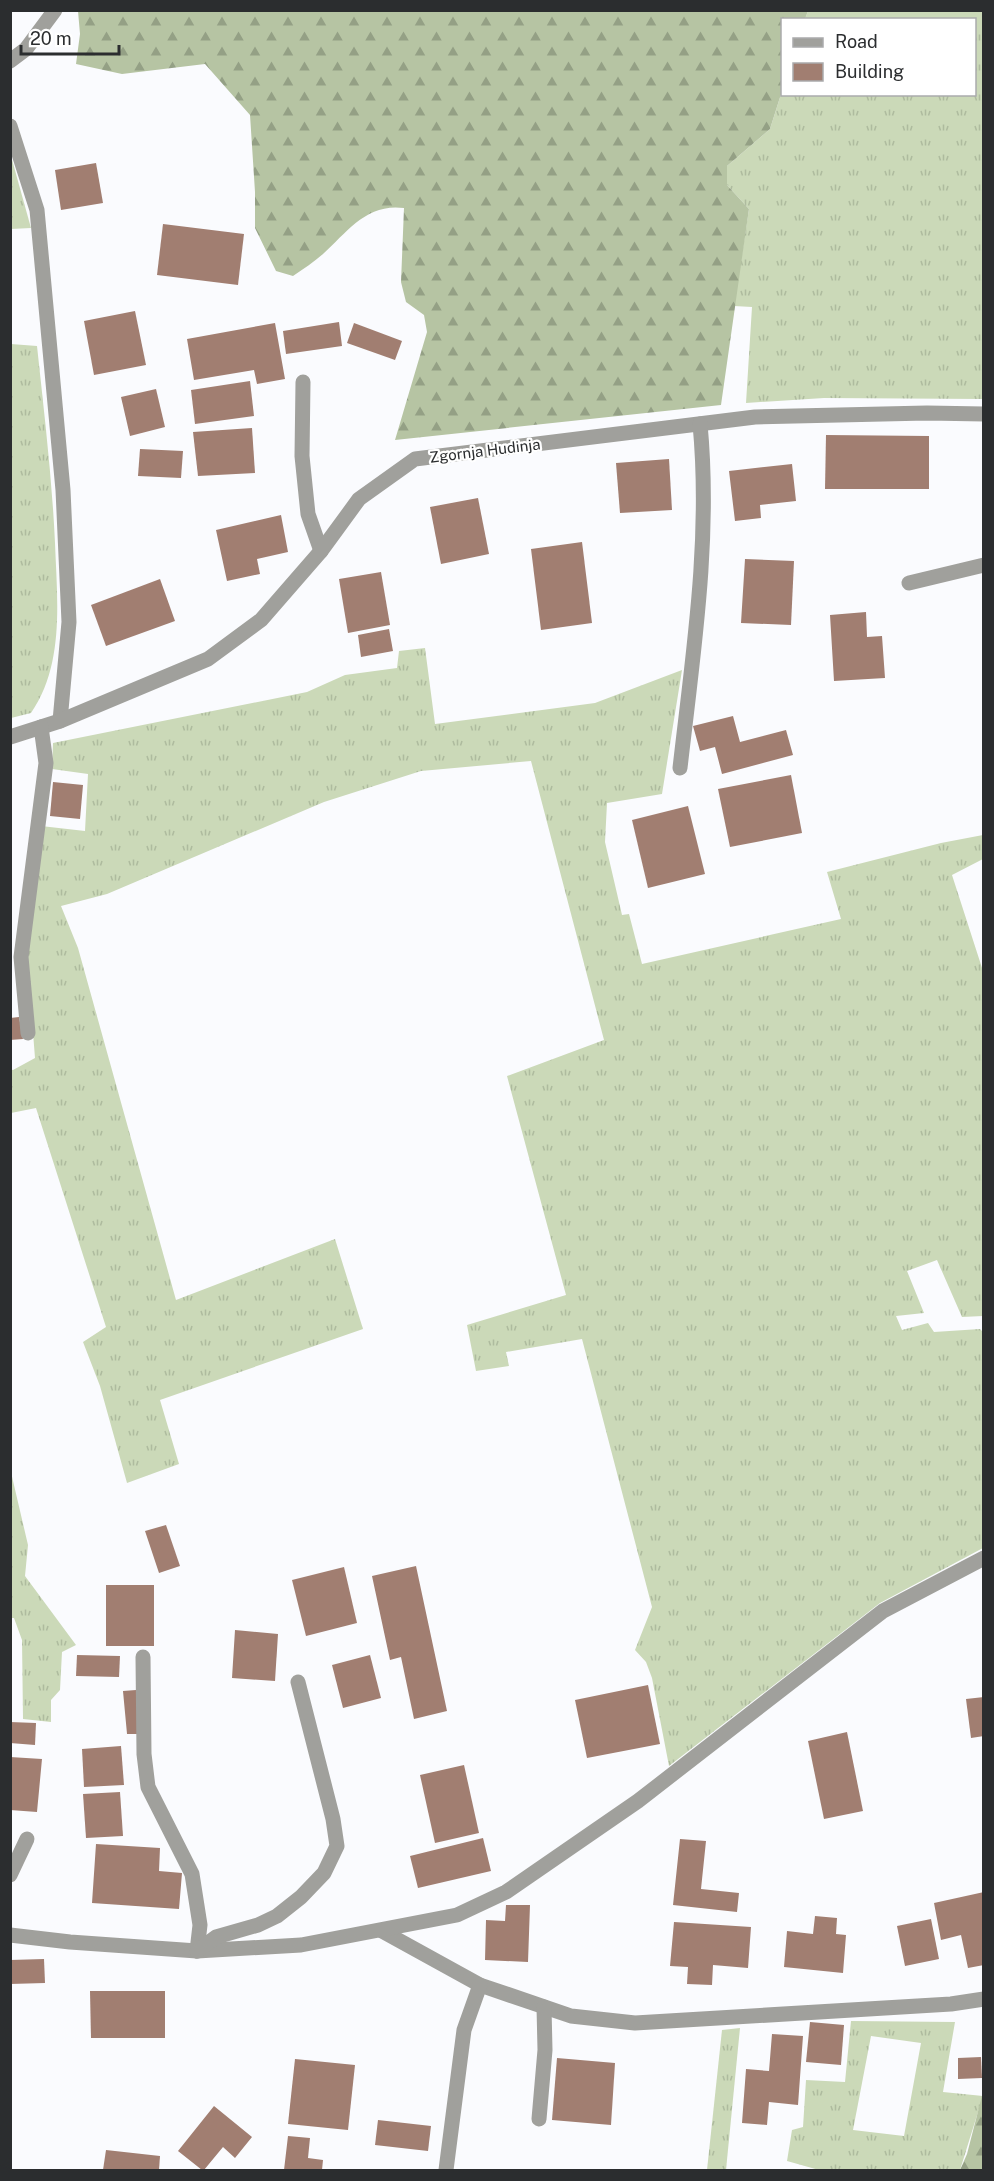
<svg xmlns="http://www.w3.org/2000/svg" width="994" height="2181" viewBox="0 0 994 2181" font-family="'Public Sans',sans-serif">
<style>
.grass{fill:url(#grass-tufts);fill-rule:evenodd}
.forest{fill:url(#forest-firs)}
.building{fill:#a17e71}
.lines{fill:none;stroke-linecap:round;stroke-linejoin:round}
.minor{stroke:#a0a09c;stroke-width:15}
.labels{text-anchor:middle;stroke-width:4.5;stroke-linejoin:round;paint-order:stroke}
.street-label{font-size:15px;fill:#2b2d2f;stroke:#fff}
</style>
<defs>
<pattern id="grass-tufts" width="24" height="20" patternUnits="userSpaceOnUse" patternTransform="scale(1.5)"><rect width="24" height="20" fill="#cbd9b8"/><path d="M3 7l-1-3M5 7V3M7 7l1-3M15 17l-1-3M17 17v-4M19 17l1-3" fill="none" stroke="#aebb9e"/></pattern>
<pattern id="forest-firs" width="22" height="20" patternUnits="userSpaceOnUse" patternTransform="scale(1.5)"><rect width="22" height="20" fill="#b6c4a3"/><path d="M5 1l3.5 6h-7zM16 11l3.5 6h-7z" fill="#94a085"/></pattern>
</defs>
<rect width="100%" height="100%" fill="#fafbfe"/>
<g class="grass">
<path d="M808,11H983V399L824,398L746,403L752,307L734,306L749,209L727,185V166L770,129L782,91V94H974V20L805,19Z"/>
<path d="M10,156H11L31,228L11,229Z"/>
<path d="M11,344L37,346C44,412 52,477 55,543C57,599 65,664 31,713L11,718Z"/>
<path d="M425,648L435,724L595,703L682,670L662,794L607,803L605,842L622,915L629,914L642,964L841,919L827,872L941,843L983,835V859L952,875L983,971V1316L962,1317L937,1260L907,1271L924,1313L896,1316L902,1330L928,1323L934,1332L980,1329L983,1332V1548L880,1603L669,1766L652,1678L646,1662L635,1650L652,1607L582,1339L506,1352L509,1366L476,1371L467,1325L566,1295L507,1076L604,1040L531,761L421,771L324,802L107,894L61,906L78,948L176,1300L335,1239L363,1329L160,1400L179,1464L127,1483L100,1386L83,1342L106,1327L36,1108L11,1113L10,1069L13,1070L35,1058L27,956L41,826L85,831L88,774L52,769L53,743L307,692L345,675L397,668L399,651Z"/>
<path d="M10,1468L28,1545L25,1576L76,1645L62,1652L60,1690L51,1700V1722L23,1719L22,1640L14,1618H10Z"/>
<path d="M851,2021L955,2022L943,2092L983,2096L960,2170H819L787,2161L792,2130L803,2127L806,2080L845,2082ZM871,2036L921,2043L904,2136L853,2130Z"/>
<path d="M740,2028L726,2170H707L722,2030Z"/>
</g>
<g class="forest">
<path d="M78,11H808L805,19L782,20V91L770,129L727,166V185L749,209L721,405L395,440L427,332L424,315L406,302L401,282L404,208C367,203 348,231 323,254C314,262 303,269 293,276L276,271L255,228V192L250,115L205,64L122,74L76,64L80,34Z"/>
<path d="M983,2092V2170H960L967,2154Z"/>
</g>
<g class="building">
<path d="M96,163L103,203L61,210L55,170Z"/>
<path d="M163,224L244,234L238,285L157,275Z"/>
<path d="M135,311L146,365L94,375L84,321Z"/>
<path d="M339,322L342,346L286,354L283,331Z"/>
<path d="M275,323L285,379L257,384L254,370L194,380L187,339Z"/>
<path d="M354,323L402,341L395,360L347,343Z"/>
<path d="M250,381L254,416L195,424L191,390Z"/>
<path d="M156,389L165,427L130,436L121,397Z"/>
<path d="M252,428L255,473L198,476L193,432Z"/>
<path d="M826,435L929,436V489H825Z"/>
<path d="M140,449L183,451L181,478L138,476Z"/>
<path d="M669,459L672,510L620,513L616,463Z"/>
<path d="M792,464L796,501L760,505L761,518L735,521L729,471Z"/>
<path d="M478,498L489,554L441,564L430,507Z"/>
<path d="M281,515L288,552L257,559L260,574L227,581L216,530Z"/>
<path d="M582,542L592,623L541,630L531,549Z"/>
<path d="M745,559L794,561L791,625L741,623Z"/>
<path d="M381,572L390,625L348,633L339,579Z"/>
<path d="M160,579L175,621L106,646L91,605Z"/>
<path d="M866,612L867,637L882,636L885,678L834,681L830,615Z"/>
<path d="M389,629L393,651L361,657L358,635Z"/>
<path d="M733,716L740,742L786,730L793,755L722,774L715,747L700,751L693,726Z"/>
<path d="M791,775L802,833L730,847L718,789Z"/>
<path d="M53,782L83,785L80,819L50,816Z"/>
<path d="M688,806L705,874L648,888L632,820Z"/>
<path d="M19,1017L23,1039L10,1040V1018Z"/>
<path d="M166,1525L180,1566L159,1573L145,1531Z"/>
<path d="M416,1566L447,1711L414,1719L401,1657L390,1660L372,1576Z"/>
<path d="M344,1567L357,1623L306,1636L292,1580Z"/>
<rect x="106" y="1585" width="48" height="61"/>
<path d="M235,1630L278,1634L275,1681L232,1678Z"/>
<path d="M77,1655L120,1656L119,1677L76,1676Z"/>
<path d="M370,1655L381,1698L343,1708L332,1665Z"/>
<path d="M648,1685L660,1744L587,1758L575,1700Z"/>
<path d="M136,1690L139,1734H127L123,1691Z"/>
<path d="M984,1697V1736L971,1738L966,1699Z"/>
<path d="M10,1722L36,1723L35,1745L10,1743Z"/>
<path d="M847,1732L863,1811L824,1819L808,1741Z"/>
<path d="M121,1746L124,1785L84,1787L82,1749Z"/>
<path d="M10,1757L42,1759L37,1812L10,1810Z"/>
<path d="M464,1765L479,1833L435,1843L420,1775Z"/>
<path d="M120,1792L123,1836L86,1838L83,1794Z"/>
<path d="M483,1838L491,1871L418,1888L410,1856Z"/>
<path d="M680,1839L706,1841L701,1889L739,1893L737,1912L673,1905Z"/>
<path d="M96,1844L160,1848L159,1871L182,1873L179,1909L92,1903Z"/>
<path d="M984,1892V1965L968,1968L961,1935L941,1940L934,1903Z"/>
<path d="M506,1905H530L528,1962L485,1960L486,1920L505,1921Z"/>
<path d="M815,1916L837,1918L836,1934L846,1935L843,1973L784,1967L787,1931L813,1934Z"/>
<path d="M931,1919L939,1959L905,1966L897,1926Z"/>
<path d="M674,1922L751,1927L748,1968L713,1965L712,1985L687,1984L688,1967L670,1966Z"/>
<path d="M44,1959L45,1983L10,1984V1960Z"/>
<path d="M90,1991H165V2038H91Z"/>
<path d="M810,2022L844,2025L841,2065L806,2062Z"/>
<path d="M772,2034L803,2036L798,2105L769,2102L767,2125L742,2123L746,2069L769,2071Z"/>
<path d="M981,2057L982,2078L958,2079V2058Z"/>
<path d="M557,2058L615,2063L611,2125L552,2120Z"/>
<path d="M295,2059L355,2065L348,2130L288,2124Z"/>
<path d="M214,2106L252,2137L235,2158L223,2147L204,2170H202L178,2151Z"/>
<path d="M378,2120L431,2126L428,2151L375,2145Z"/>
<path d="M288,2136L310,2138L308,2158L323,2160L322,2170H284Z"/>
<path d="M106,2150L160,2156L159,2170H103Z"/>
</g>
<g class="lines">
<g class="minor">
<path d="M10,61L26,49L55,10"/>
<path d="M10,126L37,210L63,490L69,622L60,721"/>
<path d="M303,382L302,456L308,514L321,551"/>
<path d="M909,583L984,565"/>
<path d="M10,737L60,721L208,659L261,620L321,551L359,499L415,459L755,417L927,413L984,414"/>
<path d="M680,768C693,654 711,539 700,424"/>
<path d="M28,1033L21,957L46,763L41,727"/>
<path d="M143,1657L144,1754L148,1787L192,1874L200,1925L197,1951"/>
<path d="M10,1875L27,1839"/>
<path d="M382,1931L480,1985L571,2016L635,2023L951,2004L984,1999"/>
<path d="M10,1935L70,1942L197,1951L301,1945L457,1915L506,1892L638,1801L883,1611L984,1558"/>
<path d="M197,1951L216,1937L258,1925L277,1916L301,1897L324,1873L337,1846L333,1819L298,1682"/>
<path d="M539,2119L545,2050L544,2007"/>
<path d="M446,2170L464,2030L480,1985"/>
</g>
</g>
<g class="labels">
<g class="street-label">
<text transform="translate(485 451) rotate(-7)" y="5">Zgornja Hudinja</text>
</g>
</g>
<rect width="994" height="2181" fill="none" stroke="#2b2d2f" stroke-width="24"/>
<rect x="781" y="18" width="195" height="78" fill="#ffffff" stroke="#aaabac" stroke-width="1.5"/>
<rect x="793" y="38" width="30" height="9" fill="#a0a09c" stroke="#aaabac" stroke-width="1.5"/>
<text x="835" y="48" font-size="18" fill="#2b2d2f">Road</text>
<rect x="793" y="63" width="30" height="18" fill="#a17e71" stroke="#aaabac" stroke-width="1.5"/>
<text x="835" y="78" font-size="18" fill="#2b2d2f">Building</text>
<path d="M21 45v9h98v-9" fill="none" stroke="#2b2d2f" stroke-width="3"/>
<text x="30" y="45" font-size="18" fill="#2b2d2f" stroke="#ffffff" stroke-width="4.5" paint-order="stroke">20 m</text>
</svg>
